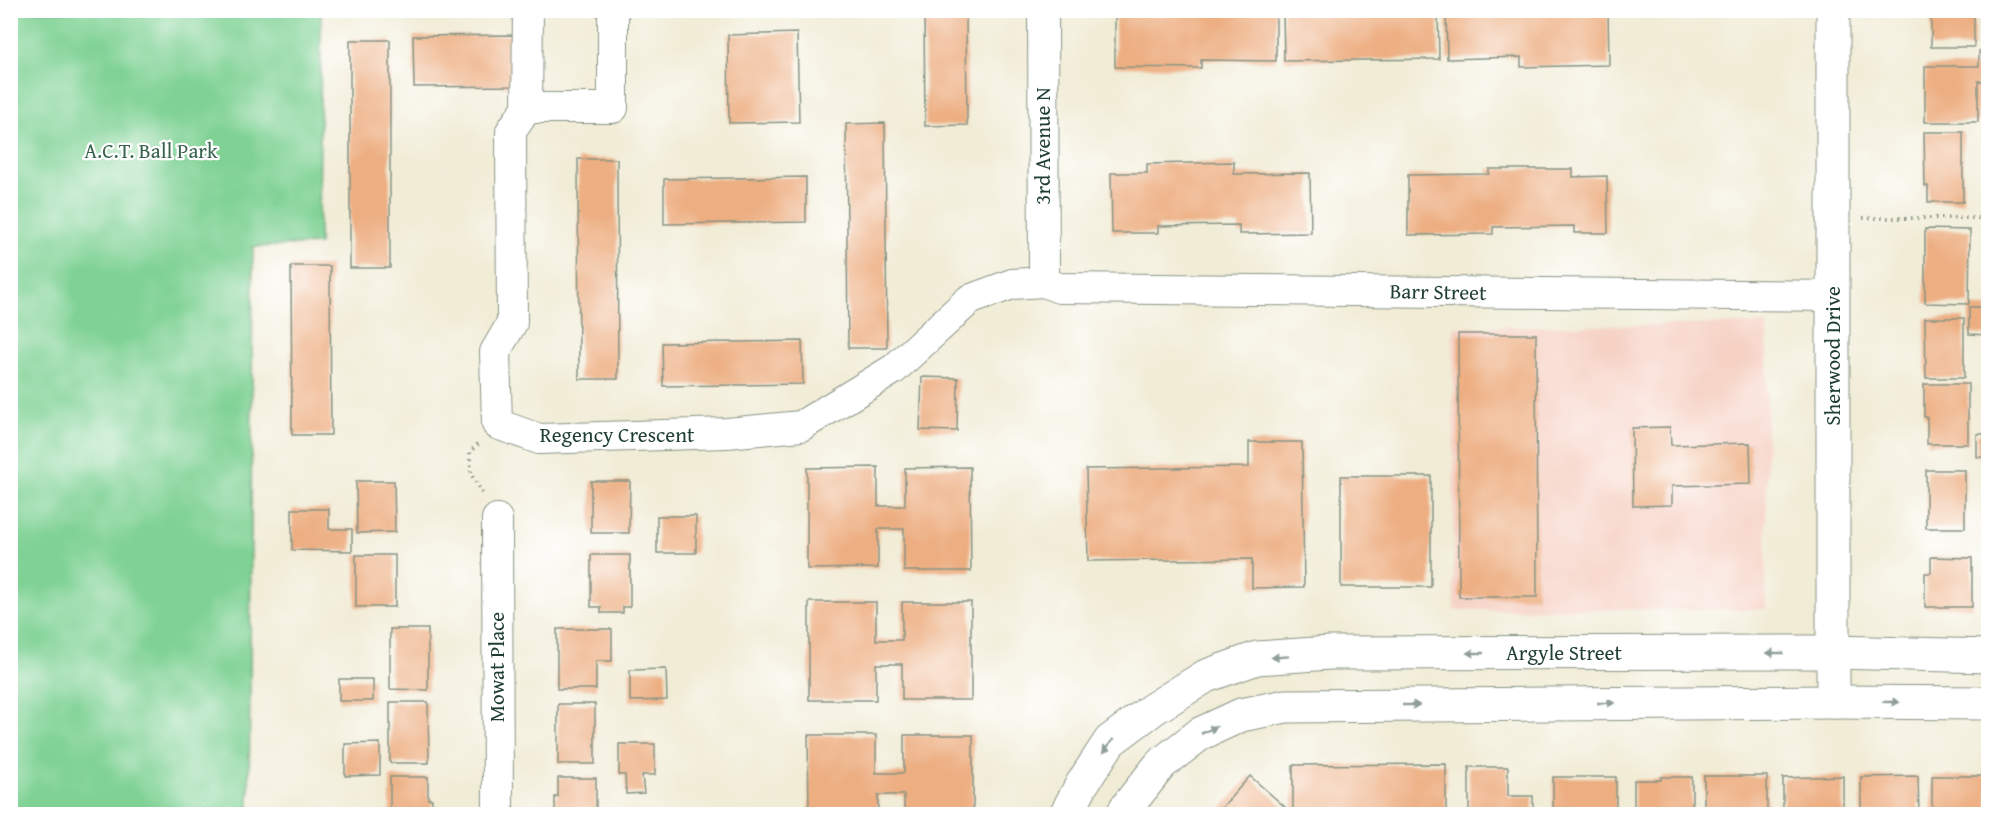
<svg xmlns="http://www.w3.org/2000/svg" width="1999" height="825" viewBox="0 0 1999 825" font-family="'Gentium Book Plus',serif">
<style>
.built{fill:#f6d2c5}
.green{fill:#7fd294;stroke:#4f8864;stroke-width:1.5}
.building{fill:#edae81}
.lines{fill:none;stroke-linecap:round;stroke-linejoin:round}
.minor-casing{stroke:#889485;stroke-width:32}
.tertiary-casing{stroke:#889485;stroke-width:35}
.path{stroke:#889485;stroke-width:4;stroke-dasharray:1.5 4.5;stroke-linecap:butt}
.minor{stroke:#fff;stroke-width:30}
.tertiary{stroke:#fff;stroke-width:33}
.oneway{fill:#8f9e9a}
.labels{text-anchor:middle;stroke-width:4.5;stroke-linejoin:round;paint-order:stroke}
.street-label{font-size:21px;fill:#1f3d34;stroke:#fff}
.park-label{font-size:21px;fill:#37624c;stroke:#fff}
</style>
<rect width="100%" height="100%" fill="#fff"/>
<filter id="ink" filterUnits="userSpaceOnUse"><feTurbulence type="fractalNoise" baseFrequency=".0167" numOctaves="2"/><feDisplacementMap in="SourceGraphic" scale="12" xChannelSelector="R" yChannelSelector="G"/><feConvolveMatrix kernelMatrix="1 2 1 2 8 2 1 2 1" color-interpolation-filters="sRGB"/></filter>
<filter id="wash" filterUnits="userSpaceOnUse"><feTurbulence type="fractalNoise" baseFrequency=".008" numOctaves="4" result="noise"/><feDisplacementMap in="SourceGraphic" scale="24" xChannelSelector="R" yChannelSelector="G"/><feGaussianBlur stdDeviation="1.35" result="paint"/><feColorMatrix in="noise" values="0 0 0 0 0 0 0 0 0 0 0 0 0 0 0 0 0 1.4 0 .05"/><feComposite in="paint" operator="in"/></filter>
<g filter="url(#wash)">
<rect width="100%" height="100%" fill="#f1ecd6"/>
<path class="built" d="M1767,324L1766,609L1454,610L1453,327Z"/>
<path class="green" d="M10,11H321L319,244L253,247L249,814H11Z"/>
<g id="blocks">
<g class="building">
<path d="M924,10H966L967,125L925,126Z"/>
<path d="M1115,10H1276V61L1201,60V68L1115,67Z"/>
<path d="M1283,10H1438L1439,59L1284,61Z"/>
<path d="M1446,10H1608L1609,65L1521,67V57L1447,59Z"/>
<rect x="1931" y="10" width="43" height="37"/>
<path d="M797,33L799,122L729,123L728,35Z"/>
<path d="M515,35V86L414,87L413,36Z"/>
<rect x="350" y="40" width="40" height="228"/>
<path d="M1979,51H1988V81H1978V122H1925V66H1979Z"/>
<path d="M885,123L887,348H848L846,124Z"/>
<path d="M1924,132H1963V202H1928V186H1925Z"/>
<path d="M578,159H617L618,379H579Z"/>
<path d="M1234,162V174L1310,173L1311,233L1239,234V225L1158,226V233H1112L1111,173H1147V164Z"/>
<path d="M1489,169H1573V177L1607,176L1608,233H1574V226L1493,227V234L1408,235V175L1489,174Z"/>
<path d="M806,177V222L664,224V179Z"/>
<path d="M1925,229L1970,230L1969,304L1925,303Z"/>
<path d="M291,266H330L331,435H292Z"/>
<path d="M1969,307H1988V335L1969,334Z"/>
<path d="M1925,318H1964V378H1926Z"/>
<path d="M1458,334H1536L1537,597H1459Z"/>
<path d="M802,341L803,384L663,386L662,343Z"/>
<path d="M922,377L958,378L957,431L920,430Z"/>
<path d="M1924,384H1968V444H1927V417H1924Z"/>
<path d="M1670,427L1671,445L1750,443L1751,484L1672,486V505L1633,506L1632,428Z"/>
<rect x="1977" y="434" width="11" height="23"/>
<path d="M1249,442H1302L1304,587L1252,588V559L1088,561L1086,469L1249,467Z"/>
<path d="M878,467V506H905V468L970,467L971,571H904V529H878V568L807,569V468Z"/>
<rect x="1926" y="470" width="39" height="58"/>
<rect x="1341" y="476" width="90" height="111"/>
<path d="M356,481H394L395,532L357,533Z"/>
<path d="M591,481H630L629,533H591Z"/>
<path d="M292,509H329V529H352V551L292,550Z"/>
<rect x="657" y="516" width="39" height="37"/>
<rect x="356" y="555" width="39" height="52"/>
<path d="M591,555H630V607H623V613H601V607H591Z"/>
<path d="M1931,557L1972,558V607H1925V573H1931Z"/>
<path d="M809,602H876V640H902V602H971V700H902V664H876V700H809Z"/>
<path d="M390,629H428V690L390,689Z"/>
<path d="M557,629H612V661H596V689H557Z"/>
<path d="M666,669L667,700L630,701V670Z"/>
<rect x="339" y="679" width="34" height="22"/>
<path d="M390,702H428L429,763H390Z"/>
<rect x="558" y="704" width="37" height="60"/>
<path d="M808,735H876V773H904V735H973V814H904V795H878V814H809Z"/>
<path d="M380,743V775L345,776V744Z"/>
<path d="M619,744H655V775H642L644,793L626,794L625,775H619Z"/>
<path d="M1446,764V814H1293V765Z"/>
<path d="M1469,767H1508V796H1533V814H1469Z"/>
<path d="M1250,776L1285,807L1279,814H1216Z"/>
<rect x="1704" y="776" width="63" height="38"/>
<path d="M1843,776V814H1783V778Z"/>
<path d="M1918,776L1919,814H1861V777Z"/>
<rect x="1932" y="776" width="56" height="38"/>
<path d="M390,777H428V799H432V814H385V811H390Z"/>
<rect x="1553" y="777" width="63" height="37"/>
<path d="M1661,777H1692V814H1634V780H1661Z"/>
<path d="M558,778H596V812H601V814H555V797H558Z"/>
</g>
</g>
</g>
<g filter="url(#ink)">
<use href="#blocks" fill-opacity="0" stroke="#889485" stroke-width="1.5"/>
<g class="lines">
<g class="minor-casing">
<g id="minor">
<path d="M528,10L527,108L511,131L512,323L495,352L497,424L539,439L727,433L801,426L894,369L969,300L1012,284L1044,282L1059,288L1833,296"/>
<path d="M1043,10L1044,282"/>
<path d="M527,108H613V10"/>
<path d="M497,519L498,814"/>
</g>
</g>
<g class="tertiary-casing">
<g id="tertiary">
<path d="M1833,10V702"/>
<path d="M1066,814L1082,784L1110,741L1153,709L1206,676L1257,658L1330,653L1833,652L1988,656"/>
<path d="M1123,814L1126,808L1161,764L1200,734L1241,715L1286,706L1833,702L1988,703"/>
</g>
</g>
<g class="path">
<path d="M1863,218H1988"/>
<path d="M478,444L470,452L471,474L482,493"/>
</g>
<use href="#minor" class="minor"/>
<use href="#tertiary" class="tertiary"/>
</g>
<defs><path id="oneway-solid" d="M-6-.8H1V-3.2L6.5 0L1 3.2V.8H-6Z" transform="scale(1.5)"/></defs>
<g class="oneway">
<use href="#oneway-solid" transform="translate(1475 653) rotate(180)"/>
<use href="#oneway-solid" transform="translate(1775 653) rotate(180)"/>
<use href="#oneway-solid" transform="translate(1280 657) rotate(176)"/>
<use href="#oneway-solid" transform="translate(1891 702) rotate(1)"/>
<use href="#oneway-solid" transform="translate(1606 703)"/>
<use href="#oneway-solid" transform="translate(1411 705)"/>
<use href="#oneway-solid" transform="translate(1209 730) rotate(-25)"/>
<use href="#oneway-solid" transform="translate(1108 746) rotate(128)"/>
</g>
</g>
<g class="labels">
<g class="street-label">
<text transform="translate(1043 146) rotate(-90)" y="7">3rd Avenue N</text>
<text transform="translate(1438 292) rotate(1)" y="7">Barr Street</text>
<text transform="translate(1833 356) rotate(-90)" y="7">Sherwood Drive</text>
<text x="617" y="442">Regency Crescent</text>
<text x="1564" y="660">Argyle Street</text>
<text transform="translate(497 667) rotate(-90)" y="7">Mowat Place</text>
</g>
<g class="park-label">
<text x="151" y="158">A.C.T. Ball Park</text>
</g>
</g>
<rect width="1999" height="825" fill="none" stroke="#fff" stroke-width="36"/>
</svg>
